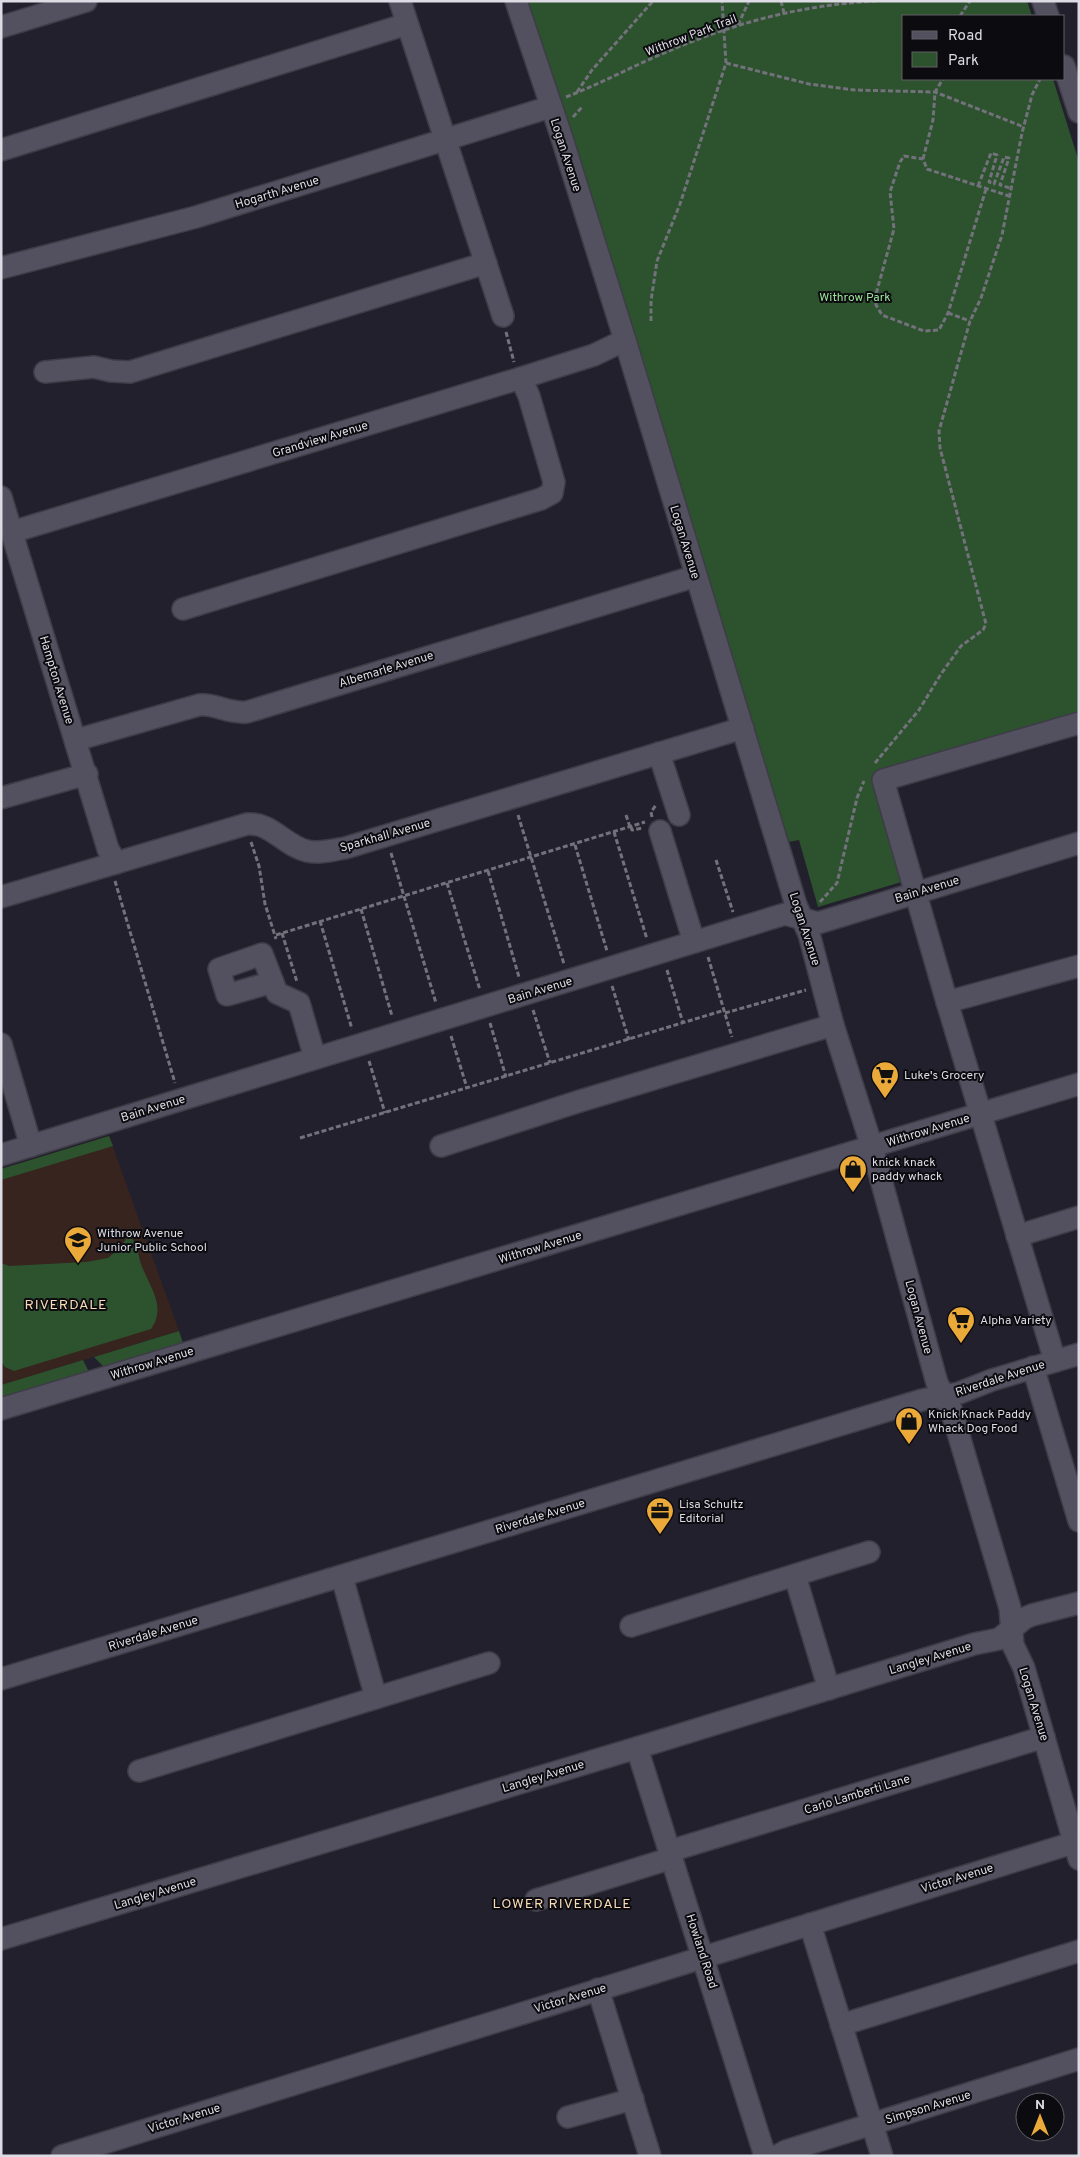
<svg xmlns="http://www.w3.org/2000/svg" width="1080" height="2157" viewBox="0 0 1080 2157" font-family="Overpass,sans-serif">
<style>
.education{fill:#37241f}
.green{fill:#2c532d}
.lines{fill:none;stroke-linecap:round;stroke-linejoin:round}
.minor-casing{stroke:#3e3c47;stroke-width:24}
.path{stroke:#73717c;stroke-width:3;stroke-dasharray:5 2.5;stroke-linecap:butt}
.minor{stroke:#53505f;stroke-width:21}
.labels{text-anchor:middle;stroke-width:4;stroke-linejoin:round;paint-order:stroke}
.street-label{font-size:12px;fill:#dddce4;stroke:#0c0b10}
.park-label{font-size:12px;fill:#9ce79b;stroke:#0c0b10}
.poi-label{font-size:12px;fill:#dddce4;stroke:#0c0b10;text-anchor:start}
.neighbourhood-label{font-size:14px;letter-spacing:1px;fill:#f8dcb5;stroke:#0c0b10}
</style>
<rect width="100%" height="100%" fill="#23202d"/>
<path class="education" d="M109,1136L179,1331L1,1385V1169Z"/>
<g class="green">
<path d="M527,1H1027L1032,16H904V79H1053L1079,162V716L878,776L908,880L818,907L799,840L788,842Z"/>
<path d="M109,1136L113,1146L1,1180V1169Z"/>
<path d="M126,1239H132C138,1244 138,1254 140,1261C147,1284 168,1305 151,1329L14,1371L5,1367L1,1361V1263L9,1266L86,1262L108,1258L121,1247Z"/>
<path d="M179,1331L183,1343L104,1367L94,1357Z"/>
<path d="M83,1360L89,1372L1,1398V1385Z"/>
</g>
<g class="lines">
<g class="minor-casing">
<g id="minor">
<path d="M400,1L503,316"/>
<path d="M516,1L560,132L625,340L796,905L809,934L833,1025L872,1147L937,1383L951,1409L1010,1608L1013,1645L1024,1668L1079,1859"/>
<path d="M1043,1L1048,16"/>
<path d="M1,27L86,1"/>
<path d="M1064,66L1079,112"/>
<path d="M1,150L407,24"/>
<path d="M1,268L196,217L550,107"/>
<path d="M45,372L94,367L111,371L130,372L486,263"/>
<path d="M1,497L108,849L116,863"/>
<path d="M12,532L521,378L594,355L625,340"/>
<path d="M183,609L541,499L552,493L554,482L529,396L521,378"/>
<path d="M76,740L199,705C215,703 228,714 247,712L696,576"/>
<path d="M659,753L679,815"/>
<path d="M1,798L87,774"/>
<path d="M660,831L694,942"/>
<path d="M1,897L247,824C271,822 285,846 307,851C319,854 333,850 345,848L743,728"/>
<path d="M273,982L227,995L219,969L262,954L277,993L299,1003L315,1058"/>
<path d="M947,1002L1079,966"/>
<path d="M1,1044L31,1146"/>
<path d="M441,1146L580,1101L833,1025"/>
<path d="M1,1155L785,914L818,923L1079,843"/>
<path d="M1017,1236L1079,1217"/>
<path d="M1055,1361L947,1002L883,780L1079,723"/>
<path d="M1033,1367L1079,1521"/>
<path d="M1,1409L1079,1084"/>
<path d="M795,1576L829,1689"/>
<path d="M342,1577L376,1698"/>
<path d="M631,1626L869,1552"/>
<path d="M1,1679L922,1400L959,1393L992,1380L1079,1354"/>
<path d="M637,1748L765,2156"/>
<path d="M139,1771L489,1663"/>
<path d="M670,1851L1044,1737"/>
<path d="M536,1900L672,1858"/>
<path d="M810,1924L882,2156"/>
<path d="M1,1939L653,1743L974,1644L999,1639L1025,1618L1032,1615L1079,1603"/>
<path d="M598,1989L650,2156"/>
<path d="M841,2025L1079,1951"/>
<path d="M568,2117L633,2099"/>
<path d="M62,2156L1079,1841"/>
<path d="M777,2156L786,2151L1079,2059"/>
</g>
</g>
<g class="path">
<path d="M781,1L784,13"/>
<path d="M960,16L970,1"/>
<path d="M738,25L749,1"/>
<path d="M726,63L809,84L854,90L935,92L1024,127"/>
<path d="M577,92L592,70L653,1"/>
<path d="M566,97C600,84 631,67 664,53C734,23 800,5 876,1"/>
<path d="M573,117L582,107"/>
<path d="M923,159L933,120L935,92L943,79"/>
<path d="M978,186L991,153L997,155L989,182L994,184L1004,157L1009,158L1000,185L1010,188"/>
<path d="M986,189L948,313L939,330L924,331L882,315L876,305V294L894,229L890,192L900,162L904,156L923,159L927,169L1009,196"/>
<path d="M948,313L970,321"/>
<path d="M651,321V301L657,261L680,204L726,63L722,1"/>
<path d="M506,332L514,362"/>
<path d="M875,763L919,710L941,674L961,646L983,630L986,624L940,448L939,431L970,321L981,298L1002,235L1022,133L1032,95L1040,79"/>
<path d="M518,815L564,964"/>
<path d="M626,815L630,827"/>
<path d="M652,817L651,812L656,805"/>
<path d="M631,827L632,830L643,828"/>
<path d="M614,832L647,939"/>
<path d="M251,842L259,866L265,904L276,939"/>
<path d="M575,845L607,951"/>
<path d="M391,853L436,1003"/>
<path d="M716,860L733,912"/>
<path d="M488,871L519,977"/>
<path d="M115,881L175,1083"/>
<path d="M447,883L480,990"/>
<path d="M820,902L837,883L857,798L864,781"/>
<path d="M361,909L392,1016"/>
<path d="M320,921L352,1029"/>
<path d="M282,933L297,982"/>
<path d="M276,935L645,822"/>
<path d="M708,957L732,1037"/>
<path d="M667,970L683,1023"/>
<path d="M612,986L629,1040"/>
<path d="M533,1010L550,1063"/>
<path d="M725,1013L806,990"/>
<path d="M490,1023L506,1077"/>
<path d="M451,1036L467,1088"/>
<path d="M369,1061L385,1113"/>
<path d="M300,1138L725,1010"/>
</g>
<use href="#minor" class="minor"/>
</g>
<defs>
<g id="supermarket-pin" transform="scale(1.4375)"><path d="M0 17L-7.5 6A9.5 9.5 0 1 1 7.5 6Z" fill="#eba93a" stroke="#0c0b10"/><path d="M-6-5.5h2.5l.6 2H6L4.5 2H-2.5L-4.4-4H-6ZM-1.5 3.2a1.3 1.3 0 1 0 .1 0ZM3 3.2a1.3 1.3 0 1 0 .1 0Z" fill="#111"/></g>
<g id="shop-pin" transform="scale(1.4375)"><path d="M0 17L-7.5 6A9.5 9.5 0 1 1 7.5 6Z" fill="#eba93a" stroke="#0c0b10"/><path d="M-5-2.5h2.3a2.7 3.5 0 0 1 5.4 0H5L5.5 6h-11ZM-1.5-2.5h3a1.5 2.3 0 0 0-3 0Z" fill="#111"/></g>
<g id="school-pin" transform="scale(1.4375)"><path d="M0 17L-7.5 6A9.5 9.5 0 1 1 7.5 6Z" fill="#eba93a" stroke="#0c0b10"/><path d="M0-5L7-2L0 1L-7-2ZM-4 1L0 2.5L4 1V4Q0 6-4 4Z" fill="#111"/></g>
<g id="office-pin" transform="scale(1.4375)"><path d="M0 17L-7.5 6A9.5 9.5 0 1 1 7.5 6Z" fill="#eba93a" stroke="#0c0b10"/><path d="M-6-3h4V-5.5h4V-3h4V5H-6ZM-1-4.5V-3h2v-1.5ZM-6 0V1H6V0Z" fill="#111"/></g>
</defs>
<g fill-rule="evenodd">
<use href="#supermarket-pin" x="885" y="1075"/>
<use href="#shop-pin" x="853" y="1169"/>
<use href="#school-pin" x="78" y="1240"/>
<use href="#supermarket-pin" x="961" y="1320"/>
<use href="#shop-pin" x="909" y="1421"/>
<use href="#office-pin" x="660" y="1511"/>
</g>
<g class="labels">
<g class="street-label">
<text transform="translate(691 35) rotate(-21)" y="4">Withrow Park Trail</text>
<text transform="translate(566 155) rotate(72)" y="4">Logan Avenue</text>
<text transform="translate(277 192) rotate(-17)" y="4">Hogarth Avenue</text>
<text transform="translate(320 439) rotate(-17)" y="4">Grandview Avenue</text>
<text transform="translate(685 542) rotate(73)" y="4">Logan Avenue</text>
<text transform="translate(386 669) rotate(-17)" y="4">Albemarle Avenue</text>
<text transform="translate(57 680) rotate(73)" y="4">Hampton Avenue</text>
<text transform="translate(385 835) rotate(-16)" y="4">Sparkhall Avenue</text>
<text transform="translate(927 889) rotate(-17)" y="4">Bain Avenue</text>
<text transform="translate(805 929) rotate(72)" y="4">Logan Avenue</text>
<text transform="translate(540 990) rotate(-17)" y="4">Bain Avenue</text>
<text transform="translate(153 1108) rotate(-17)" y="4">Bain Avenue</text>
<text transform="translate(928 1130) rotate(-17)" y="4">Withrow Avenue</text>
<text transform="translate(540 1247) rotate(-17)" y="4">Withrow Avenue</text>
<text transform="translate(919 1317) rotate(75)" y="4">Logan Avenue</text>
<text transform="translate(152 1363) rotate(-17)" y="4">Withrow Avenue</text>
<text transform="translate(1000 1378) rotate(-18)" y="4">Riverdale Avenue</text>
<text transform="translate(540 1516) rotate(-17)" y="4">Riverdale Avenue</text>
<text transform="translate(153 1633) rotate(-17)" y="4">Riverdale Avenue</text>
<text transform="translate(930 1658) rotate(-17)" y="4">Langley Avenue</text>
<text transform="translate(1034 1704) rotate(73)" y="4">Logan Avenue</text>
<text transform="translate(543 1776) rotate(-17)" y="4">Langley Avenue</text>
<text transform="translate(857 1794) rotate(-17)" y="4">Carlo Lamberti Lane</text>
<text transform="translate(957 1878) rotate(-17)" y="4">Victor Avenue</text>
<text transform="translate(155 1893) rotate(-17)" y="4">Langley Avenue</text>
<text transform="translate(702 1951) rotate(72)" y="4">Howland Road</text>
<text transform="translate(570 1998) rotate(-17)" y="4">Victor Avenue</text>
<text transform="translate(928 2107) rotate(-17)" y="4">Simpson Avenue</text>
<text transform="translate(184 2118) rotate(-17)" y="4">Victor Avenue</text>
</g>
<g class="park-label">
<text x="855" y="301">Withrow Park</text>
</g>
<g class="poi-label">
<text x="904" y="1079">Luke's Grocery</text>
<text x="872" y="1166">knick knack<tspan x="872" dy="14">paddy whack</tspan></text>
<text x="97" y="1237">Withrow Avenue<tspan x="97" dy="14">Junior Public School</tspan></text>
<text x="980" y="1324">Alpha Variety</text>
<text x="928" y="1418">Knick Knack Paddy<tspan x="928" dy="14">Whack Dog Food</tspan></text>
<text x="679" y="1508">Lisa Schultz<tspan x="679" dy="14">Editorial</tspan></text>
</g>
<g class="neighbourhood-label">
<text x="66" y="1309">RIVERDALE</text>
<text x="562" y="1908">LOWER RIVERDALE</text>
</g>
</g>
<rect width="1080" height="2157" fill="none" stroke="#dddce4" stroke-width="5"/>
<rect x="902" y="15" width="162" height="65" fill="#0c0b10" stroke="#605f65"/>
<rect x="912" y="31" width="25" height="8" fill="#53505f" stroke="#605f65"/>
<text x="948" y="40" font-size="15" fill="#dddce4">Road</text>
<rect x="912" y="52" width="25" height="15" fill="#2c532d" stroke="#605f65"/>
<text x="948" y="65" font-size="15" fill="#dddce4">Park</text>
<g transform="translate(1040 2117)"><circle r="24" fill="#0c0b10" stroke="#605f65"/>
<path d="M0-4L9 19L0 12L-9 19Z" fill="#eba93a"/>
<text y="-8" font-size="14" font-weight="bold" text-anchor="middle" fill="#dddce4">N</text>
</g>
</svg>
